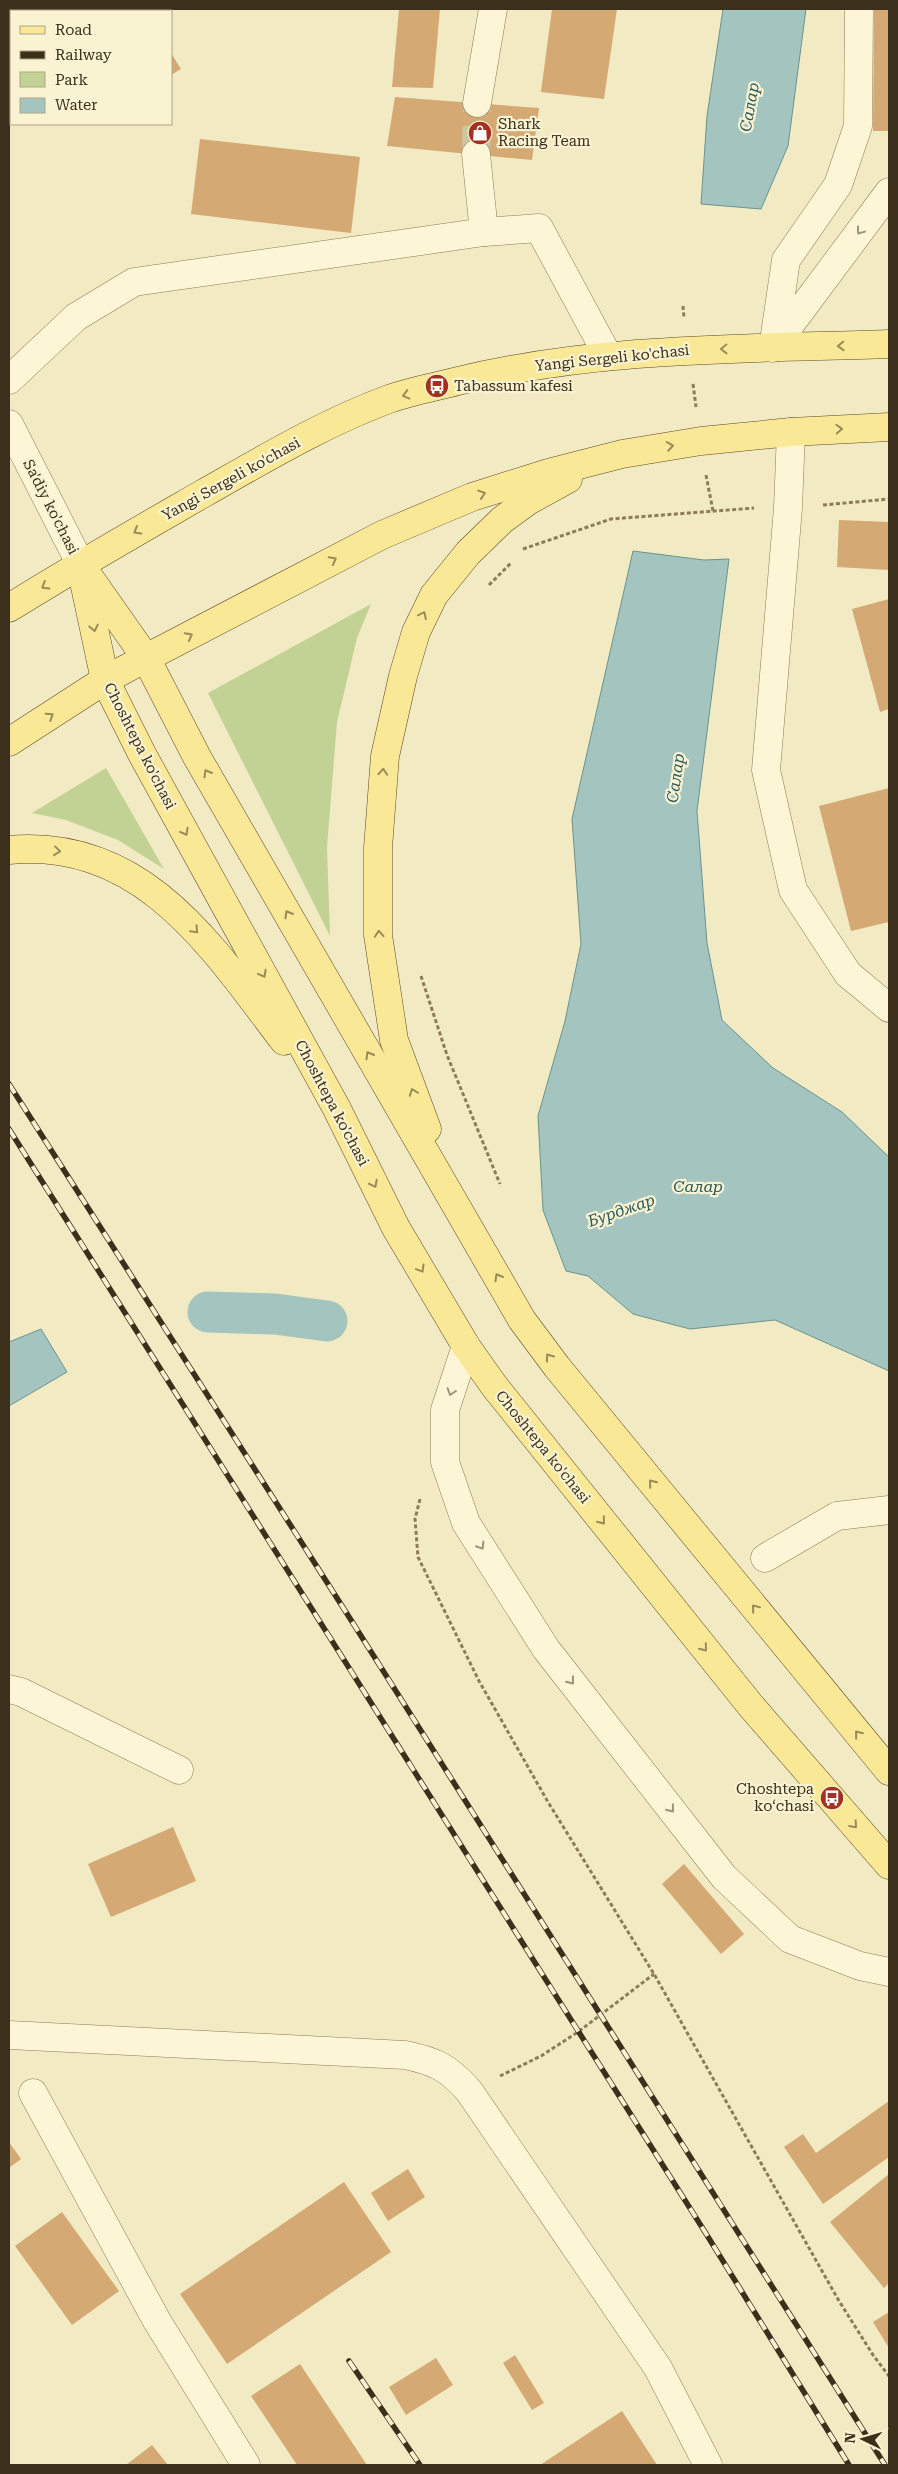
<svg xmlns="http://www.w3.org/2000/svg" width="898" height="2474" viewBox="0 0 898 2474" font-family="'Roboto Serif',serif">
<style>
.green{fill:#c2d294}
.water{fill:#a4c4bf;stroke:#6a948f}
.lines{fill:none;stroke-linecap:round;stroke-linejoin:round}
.canal{stroke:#a4c4bf;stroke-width:41}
.building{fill:#d4a974}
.minor-tunnel{stroke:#cec5a1;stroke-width:28;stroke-dasharray:28 14;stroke-linecap:butt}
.minor-casing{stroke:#8e7c57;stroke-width:29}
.major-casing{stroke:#5c482b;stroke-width:29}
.path{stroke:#8e7c57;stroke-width:3;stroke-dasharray:4 2.5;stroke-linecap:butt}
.minor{stroke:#fcf6d6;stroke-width:28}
.major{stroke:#f9e896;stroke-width:28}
.rail-casing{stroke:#3c301c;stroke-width:5.5}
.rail{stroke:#f9f3d2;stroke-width:4;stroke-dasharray:11;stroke-linecap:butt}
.oneway{stroke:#9c9379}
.oneway2{stroke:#9a8c59}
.labels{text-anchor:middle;stroke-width:4.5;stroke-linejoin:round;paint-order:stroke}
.poi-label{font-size:15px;fill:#3c301c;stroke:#f9f3d2;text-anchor:start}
.street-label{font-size:15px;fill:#3c301c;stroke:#f9f3d2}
.water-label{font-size:16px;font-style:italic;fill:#2a5a5e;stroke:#f9f3d2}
</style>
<rect width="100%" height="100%" fill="#f2eac2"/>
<g class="green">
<path d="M371,604L357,638L337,722L327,847L330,936L208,693Z"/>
<path d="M106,768L164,869L118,840L66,820L32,813Z"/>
</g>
<g class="water">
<path d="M723,9H806L788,146L761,209L701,204L707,116Z"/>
<path d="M633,551L704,560L729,559L697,811L707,943L722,1020L773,1068L842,1112L889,1157V1371L775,1320L690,1329L633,1314L588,1276L566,1271L543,1210L538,1116L565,1021L581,944L572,819Z"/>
<path d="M41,1329L67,1372L9,1406V1342Z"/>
</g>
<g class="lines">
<path class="canal" d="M208,1312L275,1314L327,1321"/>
</g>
<g class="building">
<path d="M56,9H144L146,11H58Z"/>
<path d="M399,9H440L433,88L392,87Z"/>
<path d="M552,9H617L604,99L541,92Z"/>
<path d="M874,9H889V131H873Z"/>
<path d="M171,53L181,69L171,75Z"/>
<path d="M395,97L539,108L532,160L387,146Z"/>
<path d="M200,139L360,157L351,233L191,214Z"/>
<path d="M839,520L889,522V570L837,567Z"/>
<path d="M889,599V709L880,712L852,609Z"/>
<path d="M889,788V922L851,931L819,806Z"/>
<path d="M173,1827L196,1881L111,1917L88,1864Z"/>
<path d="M684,1864L744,1934L721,1954L662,1884Z"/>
<path d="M889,2101V2157L823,2204L784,2147L803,2134L816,2153Z"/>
<path d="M9,2142L21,2159L9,2168Z"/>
<path d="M408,2169L425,2197L388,2221L371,2193Z"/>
<path d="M889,2174V2283L884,2288L830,2222Z"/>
<path d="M344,2182L391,2252L227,2364L180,2294Z"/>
<path d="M62,2212L119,2291L72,2325L15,2246Z"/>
<path d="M889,2312V2348L873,2322Z"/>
<path d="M515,2355L544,2403L532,2410L503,2363Z"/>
<path d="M436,2358L453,2385L406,2415L389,2387Z"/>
<path d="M300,2364L367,2465H297L251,2396Z"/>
<path d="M622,2411L657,2465H540Z"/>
<path d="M152,2445L168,2465H126Z"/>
</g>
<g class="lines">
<path class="minor-tunnel" d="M476,154L477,103"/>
<g class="minor-casing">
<g id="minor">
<path d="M477,103L493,9"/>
<path d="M476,154L484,232"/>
<path d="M775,345L889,192"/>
<path d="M773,348L786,260L838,185L858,126L859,9"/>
<path d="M9,380L76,317L134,282L484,232L539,228L608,356"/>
<path d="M9,424L80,563"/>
<path d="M791,432L788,508L766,770L793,890L848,974L889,1008"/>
<path d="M466,1346L445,1410V1462L466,1523L546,1649L724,1877L790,1939L860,1966L889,1972"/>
<path d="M765,1558L837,1516L889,1510"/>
<path d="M9,1689L21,1692L179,1770"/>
<path d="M9,2035L405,2055C435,2061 449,2068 469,2091L658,2368L708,2465"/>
<path d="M33,2093L157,2321L246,2465"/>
</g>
</g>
<g class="major-casing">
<g id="major">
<path d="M80,563L105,680L142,754L337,1109L396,1228L466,1346L495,1387L751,1706L889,1865"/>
<path d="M87,574L146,658L197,757L522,1320L557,1367L889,1771"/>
<path d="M9,608C73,568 138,531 204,493C264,459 324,423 389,399C411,391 435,387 458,381C599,347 744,349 889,344"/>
<path d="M9,742L105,680L146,658L382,535L472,497L548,473L622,454L701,441L791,432L889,427"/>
<path d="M9,850C144,838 212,947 284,1041"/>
<path d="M427,1129L394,1040L378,935V848L385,756L403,676L416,632L434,595L468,553L502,520L528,501L568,479"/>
</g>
</g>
<g class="path">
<path d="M683,306L684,318"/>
<path d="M693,384L696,407"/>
<path d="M706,475L713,511"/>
<path d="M823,505L889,499"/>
<path d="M523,549L611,519L754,508"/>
<path d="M489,585L511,563"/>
<path d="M421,976L447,1055L500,1184"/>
<path d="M420,1499L415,1519L418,1557L479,1681L548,1802L654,1974L839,2301L873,2355L889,2376"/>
<path d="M500,2076L541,2056L578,2032L654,1974"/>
</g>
<use href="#minor" class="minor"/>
<use href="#major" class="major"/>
<g class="rail-casing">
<g id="rail">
<path d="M9,1084L351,1620L885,2465"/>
<path d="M9,1129L705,2232L849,2465"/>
<path d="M349,2361L420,2465"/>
</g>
</g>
<use href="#rail" class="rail"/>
</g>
<defs><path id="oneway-chevron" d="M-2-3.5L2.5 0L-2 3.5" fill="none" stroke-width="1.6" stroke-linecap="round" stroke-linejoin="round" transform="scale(1.25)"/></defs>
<g class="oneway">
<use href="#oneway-chevron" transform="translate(860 231) rotate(127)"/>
<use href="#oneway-chevron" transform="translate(451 1392) rotate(108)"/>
<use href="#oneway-chevron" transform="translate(481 1546) rotate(58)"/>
<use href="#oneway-chevron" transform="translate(571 1681) rotate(52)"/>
<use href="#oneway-chevron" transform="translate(671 1809) rotate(52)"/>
</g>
<g class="oneway2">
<use href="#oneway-chevron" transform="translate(841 346) rotate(178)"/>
<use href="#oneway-chevron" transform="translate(724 349) rotate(179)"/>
<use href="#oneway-chevron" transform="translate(406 395) rotate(165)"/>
<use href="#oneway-chevron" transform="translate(839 429) rotate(-3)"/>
<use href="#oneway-chevron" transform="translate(670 446) rotate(-9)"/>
<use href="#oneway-chevron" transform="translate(482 494) rotate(-18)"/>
<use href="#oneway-chevron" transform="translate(137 531) rotate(150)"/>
<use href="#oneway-chevron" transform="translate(333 560) rotate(-28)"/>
<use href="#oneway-chevron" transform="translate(45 586) rotate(148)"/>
<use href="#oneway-chevron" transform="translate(423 615) rotate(-64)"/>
<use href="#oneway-chevron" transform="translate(94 628) rotate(78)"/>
<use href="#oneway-chevron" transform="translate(189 636) rotate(-28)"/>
<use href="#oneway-chevron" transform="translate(50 716) rotate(-33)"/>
<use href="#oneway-chevron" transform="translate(383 772) rotate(-86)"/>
<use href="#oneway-chevron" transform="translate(207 773) rotate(-120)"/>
<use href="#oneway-chevron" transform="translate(185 832) rotate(61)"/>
<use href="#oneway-chevron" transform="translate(57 851) rotate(6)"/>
<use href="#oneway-chevron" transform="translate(288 914) rotate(-120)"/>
<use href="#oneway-chevron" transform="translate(195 930) rotate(47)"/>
<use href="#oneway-chevron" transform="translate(379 934) rotate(-94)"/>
<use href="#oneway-chevron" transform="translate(263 974) rotate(61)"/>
<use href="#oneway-chevron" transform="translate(369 1055) rotate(-120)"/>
<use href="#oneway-chevron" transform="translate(413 1092) rotate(-111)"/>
<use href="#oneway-chevron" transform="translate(374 1184) rotate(63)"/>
<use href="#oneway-chevron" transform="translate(421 1269) rotate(59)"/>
<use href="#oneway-chevron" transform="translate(498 1277) rotate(-120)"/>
<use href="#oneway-chevron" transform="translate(549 1357) rotate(-126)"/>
<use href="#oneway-chevron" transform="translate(652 1483) rotate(-129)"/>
<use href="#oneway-chevron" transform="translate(602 1521) rotate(51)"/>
<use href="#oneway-chevron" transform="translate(755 1608) rotate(-129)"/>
<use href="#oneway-chevron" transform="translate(704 1648) rotate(51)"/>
<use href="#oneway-chevron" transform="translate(858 1734) rotate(-129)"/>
<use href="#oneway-chevron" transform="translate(854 1825) rotate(49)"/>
</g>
<defs>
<g id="shop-disc" transform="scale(1.25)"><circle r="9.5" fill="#a33120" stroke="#f9f3d2"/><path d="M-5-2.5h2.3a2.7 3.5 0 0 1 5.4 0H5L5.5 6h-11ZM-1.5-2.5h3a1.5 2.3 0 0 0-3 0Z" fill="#fff"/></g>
<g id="bus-disc" transform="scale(1.25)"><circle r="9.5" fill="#a33120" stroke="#f9f3d2"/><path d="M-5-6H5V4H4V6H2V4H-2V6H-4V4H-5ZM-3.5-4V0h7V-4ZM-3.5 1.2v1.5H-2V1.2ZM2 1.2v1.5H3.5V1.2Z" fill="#fff"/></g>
</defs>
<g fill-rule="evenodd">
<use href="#shop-disc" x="480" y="133"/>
<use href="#bus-disc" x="437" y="386"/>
<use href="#bus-disc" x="832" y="1798"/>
</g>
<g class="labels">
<g class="poi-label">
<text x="498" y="129">Shark<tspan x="498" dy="17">Racing Team</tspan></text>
<text x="454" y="391">Tabassum kafesi</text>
<text x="814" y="1794" text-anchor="end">Choshtepa<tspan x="814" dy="17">koʻchasi</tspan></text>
</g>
<g class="street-label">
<text transform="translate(612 358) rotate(-6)" y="5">Yangi Sergeli ko'chasi</text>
<text transform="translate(231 479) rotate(-29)" y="5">Yangi Sergeli ko'chasi</text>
<text transform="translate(51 507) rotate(63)" y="5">Sa'diy ko'chasi</text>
<text transform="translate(140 746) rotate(63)" y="5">Choshtepa ko'chasi</text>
<text transform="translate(332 1103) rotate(62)" y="5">Choshtepa ko'chasi</text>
<text transform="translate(543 1447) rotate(51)" y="5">Choshtepa ko'chasi</text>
</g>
<g class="water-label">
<text transform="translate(749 107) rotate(-80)" y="6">Салар</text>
<text transform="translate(675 778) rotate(-82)" y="6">Салар</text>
<text x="698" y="1192">Салар</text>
<text transform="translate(621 1210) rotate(-19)" y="6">Бурджар</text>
</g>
</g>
<rect width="898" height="2474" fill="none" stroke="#3c301c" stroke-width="20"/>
<rect x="10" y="10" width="162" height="115" fill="#f9f3d2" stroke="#ada589"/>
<rect x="20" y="26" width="25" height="8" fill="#f9e896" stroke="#ada589"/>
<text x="55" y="35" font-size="15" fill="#3c301c">Road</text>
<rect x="20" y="51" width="25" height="8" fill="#3c301c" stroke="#ada589"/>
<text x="55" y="60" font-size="15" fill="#3c301c">Railway</text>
<rect x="20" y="72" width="25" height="15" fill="#c2d294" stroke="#ada589"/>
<text x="55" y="85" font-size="15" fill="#3c301c">Park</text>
<rect x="20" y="98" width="25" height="15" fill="#a4c4bf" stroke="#ada589"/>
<text x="55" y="110" font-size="15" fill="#3c301c">Water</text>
<g transform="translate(863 2439) rotate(275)" stroke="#f9f3d2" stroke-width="4" paint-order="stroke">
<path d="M0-4L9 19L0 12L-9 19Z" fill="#3c301c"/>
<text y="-8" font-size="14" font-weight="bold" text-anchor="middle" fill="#3c301c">N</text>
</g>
</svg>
